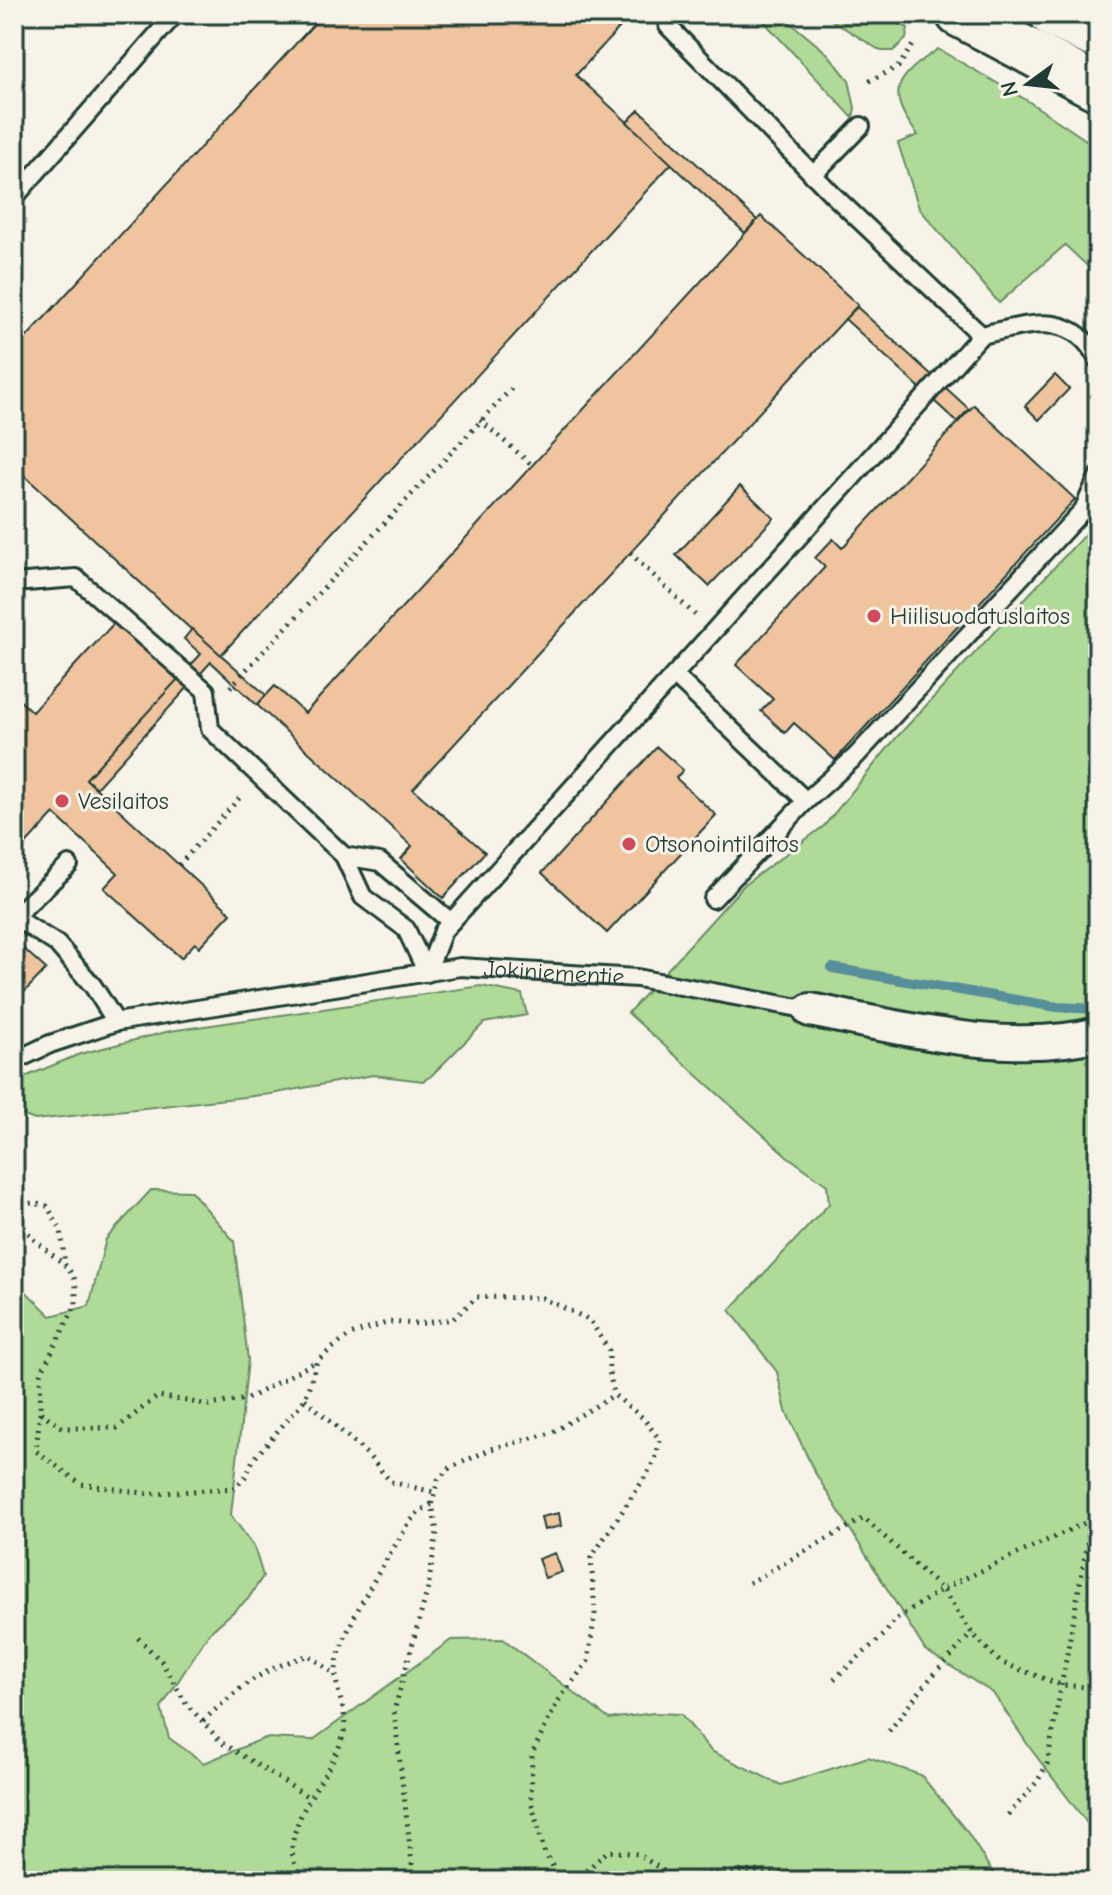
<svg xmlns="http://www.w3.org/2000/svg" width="1112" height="1895" viewBox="0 0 1112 1895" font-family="'Comic Neue',sans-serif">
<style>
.green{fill:#b0da97;stroke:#688c66;stroke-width:2}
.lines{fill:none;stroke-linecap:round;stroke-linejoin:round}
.stream{stroke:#578e9a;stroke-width:10}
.building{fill:#efc49e;stroke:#1f3d34;stroke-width:2}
.lane-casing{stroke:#1f3d34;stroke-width:22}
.street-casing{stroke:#1f3d34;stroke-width:38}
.highway-casing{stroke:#1f3d34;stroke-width:50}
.path{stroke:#1f3d34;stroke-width:5;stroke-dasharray:2 6;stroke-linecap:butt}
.lane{stroke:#f7f3e8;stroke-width:16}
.street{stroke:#f7f3e8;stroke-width:32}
.highway{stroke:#f7f3e8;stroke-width:44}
.poi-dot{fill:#d1495b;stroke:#f7f3e8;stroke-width:3}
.labels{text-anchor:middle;stroke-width:6;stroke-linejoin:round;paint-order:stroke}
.poi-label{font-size:24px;fill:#1f3d34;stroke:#f7f3e8;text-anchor:start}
.street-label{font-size:24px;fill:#1f3d34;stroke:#f7f3e8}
</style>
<rect width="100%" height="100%" fill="#f7f3e8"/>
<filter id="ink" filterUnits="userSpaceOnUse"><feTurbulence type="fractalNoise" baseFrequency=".0125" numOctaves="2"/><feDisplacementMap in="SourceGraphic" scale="16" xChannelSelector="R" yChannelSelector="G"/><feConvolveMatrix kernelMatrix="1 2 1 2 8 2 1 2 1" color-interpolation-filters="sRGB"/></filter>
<g filter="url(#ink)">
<g class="green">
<path d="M757,14H780L828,54L849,80L855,108L853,118Z"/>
<path d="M822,14H881L908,28L906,39L893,51H881Z"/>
<path d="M938,49L1028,101L1098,148V276L1065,245L999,303L919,208L898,143L918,135C884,91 896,78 938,49Z"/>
<path d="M1098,520V1828L1087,1823L1030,1748L993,1693L925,1650L814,1471L786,1411L777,1372L730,1310L829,1204L827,1185L787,1156L628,1013L744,885L824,826L896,738Z"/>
<path d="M481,986L522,994L527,1015L484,1023L431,1076L423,1081L373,1075L271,1094L35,1120L16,1113L20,1079L80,1054L170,1031Z"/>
<path d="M151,1190L191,1191L234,1241L248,1360L231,1515L254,1547L263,1576L248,1599L209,1633L161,1708L169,1738L204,1763L265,1738L313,1740L451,1640L503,1639L609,1719L654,1713L681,1714L711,1751L781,1785L868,1757L921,1775L968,1833L998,1881H14V1280L51,1316L89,1306L106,1239Z"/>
</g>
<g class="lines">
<path class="stream" d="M832,968L1057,1007L1098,1009"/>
</g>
<g class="building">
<path d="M323,14H632L576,75L672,163L220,656L14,466V351Z"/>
<path d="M639,110L757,220L745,233L627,122Z"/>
<path d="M761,216L858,305L413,789L485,852L443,898L401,859L412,846L257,705L275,686L305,713Z"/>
<path d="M857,307L969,409L957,422L845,319Z"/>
<path d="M1055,375L1069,389L1039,420L1025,406Z"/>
<path d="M974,405L1075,499L835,760L794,723L785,733L761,711L773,699L736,665L825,567L815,558L833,539L842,548Z"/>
<path d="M740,486L774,518L709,586L676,555Z"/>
<path d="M115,622L178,680L86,779L231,913L199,947L195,943L181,958L104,888L118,873L54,814L14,857V695L32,712Z"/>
<path d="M192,629L266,695L257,705L211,662L96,788L86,779L201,654L184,639Z"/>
<path d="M657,747L683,770L676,778L716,815L607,933L542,873Z"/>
<path d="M14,940L46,969L14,1003Z"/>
<path d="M559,1513L561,1526L544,1530L541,1517Z"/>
<path d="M555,1553L562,1572L545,1578L538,1559Z"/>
</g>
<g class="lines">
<g class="lane-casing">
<g id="lane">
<path d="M813,175L861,126"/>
<path d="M14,198L175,14"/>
<path d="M981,335C1028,325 1072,308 1098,360"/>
<path d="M14,583L76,578L206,691L210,729L344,856L363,897L406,929L427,973L443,931L981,335L832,194L668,26"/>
<path d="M674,675L806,801"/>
<path d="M344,856L380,862L451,922"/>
<path d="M69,865L14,917L57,944L93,986L116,1022"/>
<path d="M713,899L806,801L856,756L1083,510L1098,477"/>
<path id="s1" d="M14,1061L50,1044L116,1022L460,967L637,978L810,1010"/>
</g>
</g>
<g class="street-casing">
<path id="street" d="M810,1010C900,1027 1008,1057 1098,1034"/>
</g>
<g class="highway-casing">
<g id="highway">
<path d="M959,14L1098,88"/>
<path d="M1052,14L1098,37"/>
</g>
</g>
<g class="path">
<path d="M869,81L898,67L915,42"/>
<path d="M480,420L532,465"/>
<path d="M630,553L695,615"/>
<path d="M230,687L513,387"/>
<path d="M179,865L243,794"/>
<path d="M14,1206L32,1203L47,1206L61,1230L65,1265"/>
<path d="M14,1214L33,1239L66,1266L74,1277L76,1287V1304L41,1373L40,1412L63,1428H117L158,1396L209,1405L247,1399L317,1361"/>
<path d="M305,1399L367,1454L391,1482L434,1492"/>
<path d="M40,1412L36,1451L81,1484L150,1494L235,1488L246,1476L253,1460L305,1399L317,1361L330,1350L350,1335L389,1322L418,1324L453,1319L477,1297L542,1298L590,1320L609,1351V1371L614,1395L643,1418L660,1440L655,1460L645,1477L591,1558L595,1613L588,1661L558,1701L532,1754L531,1801L545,1854L562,1881"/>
<path d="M749,1583L864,1518L942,1589L972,1633L1000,1662L1061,1685L1098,1688"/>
<path d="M138,1638L162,1662L185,1702L222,1743L310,1798"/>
<path d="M834,1679L884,1635L894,1621L942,1589L1091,1520L1098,1514"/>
<path d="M203,1721C241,1686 258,1671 309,1655L335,1674"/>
<path d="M889,1731L928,1681L972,1633"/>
<path d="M1008,1815L1037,1782L1047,1764L1091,1522"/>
<path d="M297,1873L309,1881"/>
<path d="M285,1881L297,1873C295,1865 292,1856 292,1848C295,1807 331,1775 343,1736C350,1713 334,1692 336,1670C338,1634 389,1555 410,1522L418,1512L432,1504"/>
<path d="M414,1881L394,1711L428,1588L437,1532L432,1504L438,1480L448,1469L491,1449L551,1433L614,1395"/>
<path d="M565,1881L581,1875L608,1851L638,1854L679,1881"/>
<path d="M685,1881L707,1873L753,1871L888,1881"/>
</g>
<use href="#lane" class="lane"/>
<use href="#street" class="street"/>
<use href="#highway" class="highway"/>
</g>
</g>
<g class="poi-dot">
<circle cx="874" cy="616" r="8"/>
<circle cx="62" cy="801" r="8"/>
<circle cx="629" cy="844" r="8"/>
</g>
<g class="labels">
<g class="poi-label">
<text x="890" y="624">Hiilisuodatuslaitos</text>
<text x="78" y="809">Vesilaitos</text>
<text x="645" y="852">Otsonointilaitos</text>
</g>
<g class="street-label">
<text dy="8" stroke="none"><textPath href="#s1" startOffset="552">Jokiniementie</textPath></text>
</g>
</g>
<rect width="1112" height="1895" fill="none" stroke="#f7f3e8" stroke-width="48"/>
<rect x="24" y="24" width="1064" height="1847" fill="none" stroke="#1f3d34" stroke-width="3" filter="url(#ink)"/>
<g transform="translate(1028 84) rotate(255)" stroke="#f7f3e8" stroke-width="6" paint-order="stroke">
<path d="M0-6L14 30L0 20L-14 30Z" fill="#1f3d34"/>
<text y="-12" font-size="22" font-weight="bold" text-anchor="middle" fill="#1f3d34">N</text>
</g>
</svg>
